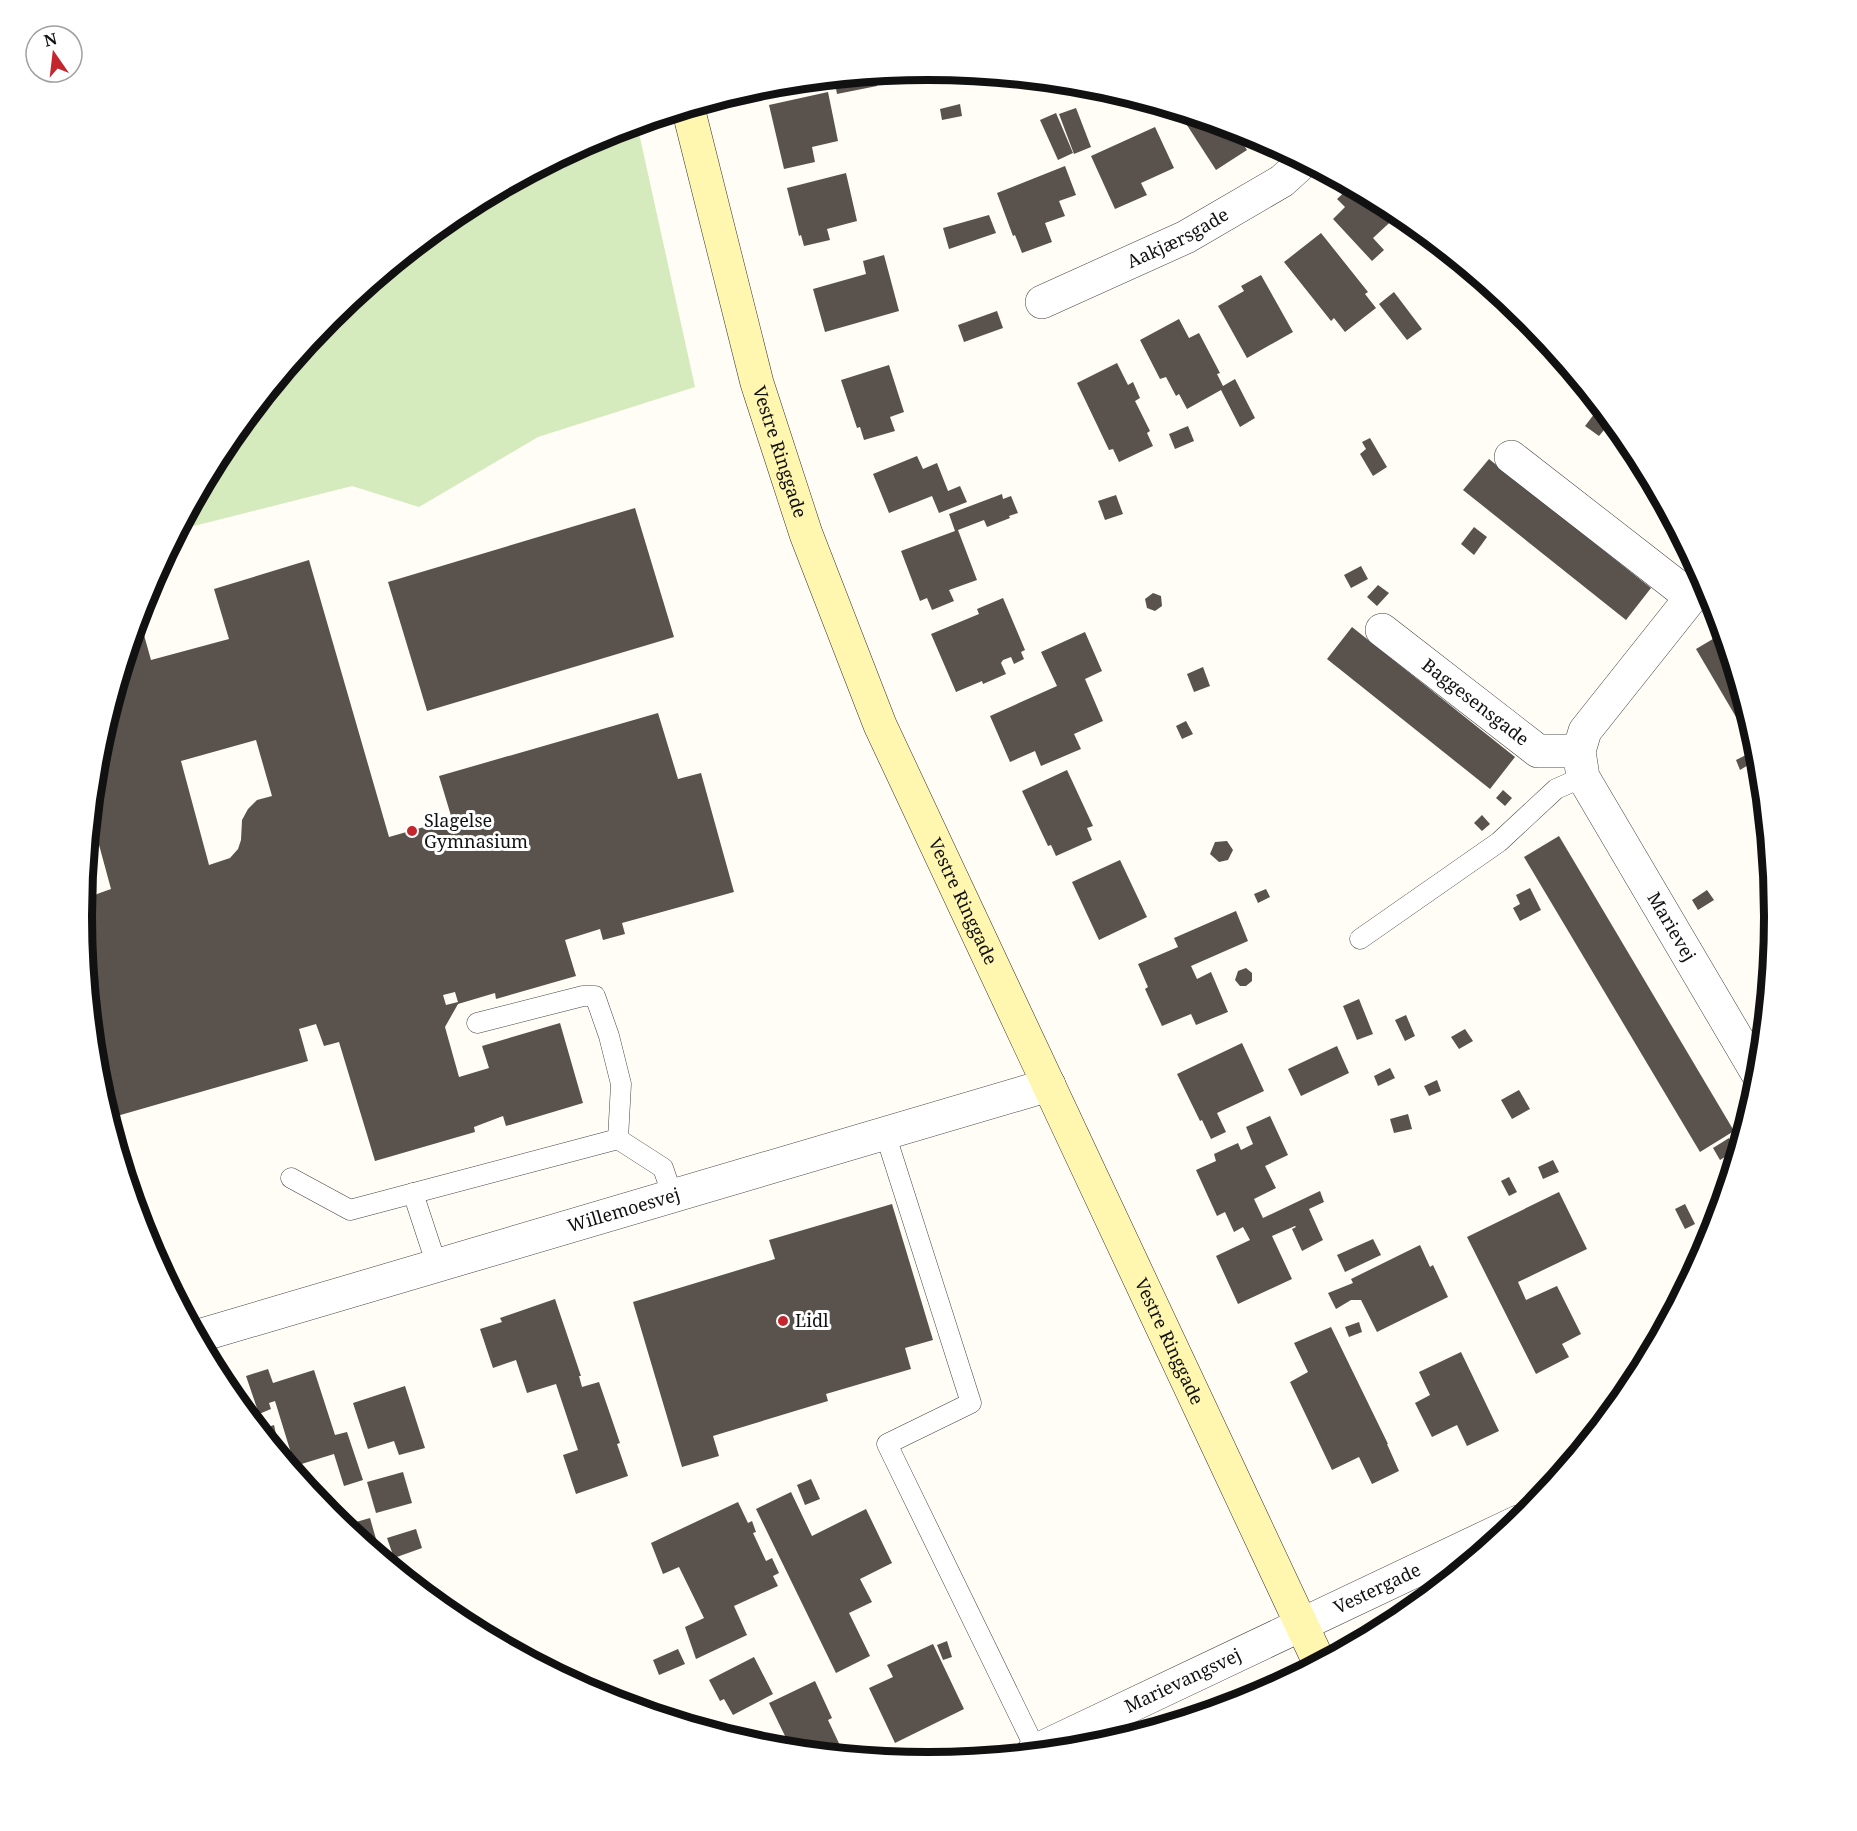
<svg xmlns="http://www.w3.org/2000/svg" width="1857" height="1831" viewBox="0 0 1857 1831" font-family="'Noto Serif',serif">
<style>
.green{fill:#d5ebbd}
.building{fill:#5a524d;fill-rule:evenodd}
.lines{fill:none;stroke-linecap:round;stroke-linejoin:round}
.lane-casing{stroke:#444;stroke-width:21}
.street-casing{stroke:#444;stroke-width:34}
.secondary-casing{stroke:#333;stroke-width:34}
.lane{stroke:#fff;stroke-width:20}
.street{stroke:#fff;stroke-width:33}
.secondary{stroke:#fff6b0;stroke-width:33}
.poi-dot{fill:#c4262e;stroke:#fff;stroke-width:2}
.labels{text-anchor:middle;stroke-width:6;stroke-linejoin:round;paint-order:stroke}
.street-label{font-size:18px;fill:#111;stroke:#fff}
.poi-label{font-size:18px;fill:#111;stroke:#fff;text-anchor:start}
.rim{fill:none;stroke:#111;stroke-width:8}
</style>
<rect width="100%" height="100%" fill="#fffdf5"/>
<path class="green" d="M637,124L695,387L538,437L419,507L352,486L194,526L190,511L225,445L330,317L458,211L605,133Z"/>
<g class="building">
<path d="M875,74L877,86L837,94L834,78Z"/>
<path d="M828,92L838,141L812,147L815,162L784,169L769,105Z"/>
<path d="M960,104L962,116L942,120L940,109Z"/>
<path d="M1076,108L1091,147L1074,154L1059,114Z"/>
<path d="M1056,113L1073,153L1058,160L1040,120Z"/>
<path d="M1190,115L1253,134L1241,141L1247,150L1216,170L1183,119Z"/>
<path d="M1155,127L1174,168L1141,183L1147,195L1115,209L1091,156Z"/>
<path d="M1065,166L1076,195L1059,201L1065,216L1045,223L1052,242L1022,253L1015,235L1013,236L997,193Z"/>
<path d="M846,173L857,221L827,229L830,240L804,246L801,235L799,236L787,188Z"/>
<path d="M1351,186L1400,213L1373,238L1384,250L1372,261L1333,219L1345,207L1337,199Z"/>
<path d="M989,215L996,233L949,249L943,228Z"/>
<path d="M1321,233L1368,292L1365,294L1376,308L1345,332L1334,318L1331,321L1284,262Z"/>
<path d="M884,255L899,311L825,332L813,289L866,274L863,261Z"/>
<path d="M1261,275L1293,332L1247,358L1218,306L1244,291L1241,286Z"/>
<path d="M1394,292L1422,329L1407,340L1379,304Z"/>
<path d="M997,311L1003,328L964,342L958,325Z"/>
<path d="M1179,319L1189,338L1199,333L1220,373L1217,374L1223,386L1235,379L1255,418L1240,427L1221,390L1187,409L1179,394L1176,396L1166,377L1160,379L1140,340Z"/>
<path d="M1117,363L1128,385L1133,382L1140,398L1135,401L1150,431L1147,433L1153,446L1119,462L1113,449L1109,450L1077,383Z"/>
<path d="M889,365L904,412L890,417L895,431L864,440L860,427L857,428L841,380Z"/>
<path d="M1595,413L1609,424L1599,436L1585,426Z"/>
<path d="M1188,426L1194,441L1175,449L1169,434Z"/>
<path d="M1370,438L1387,467L1373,476L1360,454L1366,449L1362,442Z"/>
<path d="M917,456L923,469L937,463L948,491L960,486L967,502L939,513L932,496L889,513L873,474Z"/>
<path d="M1489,459L1651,588L1626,620L1463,490Z"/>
<path d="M1002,494L1003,499L1011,496L1018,513L1009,516L1010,518L987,527L984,520L958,530L977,580L949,590L954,601L932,610L927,598L920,601L901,551L955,531L949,514Z"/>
<path d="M1116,495L1123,514L1105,520L1098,501Z"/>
<path d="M635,508L674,637L427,711L388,582Z"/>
<path d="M1474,527L1487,537L1474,555L1461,544Z"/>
<path d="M309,560L389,837L452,819L439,776L658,713L678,779L701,773L734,892L622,923L625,934L603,940L600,929L565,940L576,976L496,999L495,993L458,1004L445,1027L459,1077L489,1068L482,1046L560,1023L583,1103L506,1126L503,1116L474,1127L475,1132L375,1161L339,1042L324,1046L316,1024L299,1029L308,1061L110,1118L98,1080L82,915L84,905L97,894L111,889L92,819L98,750L139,617L151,660L229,639L214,589ZM256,740L272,796L257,800L248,809L242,820L241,840L238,849L230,858L209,865L181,761ZM455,992L458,1002L446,1005L443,995Z"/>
<path d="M1361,566L1368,579L1351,588L1344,575Z"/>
<path d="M1378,585L1389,593L1377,606L1367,597Z"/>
<path d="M1153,593L1161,596L1162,606L1155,611L1147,608L1145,599Z"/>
<path d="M1003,598L1025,650L1021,652L1024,659L1014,664L1011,657L1003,660L1001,663L1006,674L983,684L982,681L956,692L931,634L979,614L977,609Z"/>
<path d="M1352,627L1515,757L1490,789L1327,659Z"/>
<path d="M1085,632L1102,671L1085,679L1103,721L1074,734L1081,749L1041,766L1035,751L1010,762L990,716L1057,686L1041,652Z"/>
<path d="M1723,633L1759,751V756L1696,649Z"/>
<path d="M1203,667L1210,686L1194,692L1187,674Z"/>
<path d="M1186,721L1193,734L1182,739L1176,726Z"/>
<path d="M1746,755L1750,764L1740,770L1736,760Z"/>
<path d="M1067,770L1093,826L1087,828L1092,840L1056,856L1051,845L1048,846L1022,791Z"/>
<path d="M1503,790L1512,798L1505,806L1496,798Z"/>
<path d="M1482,815L1490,824L1482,831L1474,823Z"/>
<path d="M1559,836L1734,1131L1700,1152L1524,857Z"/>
<path d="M1227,841L1233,850L1228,860L1219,862L1210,854L1215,842Z"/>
<path d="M1120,860L1147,917L1099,940L1072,882Z"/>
<path d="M1530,888L1541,910L1520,921L1513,908L1520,904L1516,895Z"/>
<path d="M1266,889L1270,897L1258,903L1254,894Z"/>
<path d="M1707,890L1714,900L1698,910L1692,900Z"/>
<path d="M1236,911L1248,941L1191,966L1197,979L1211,972L1228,1012L1196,1025L1191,1014L1162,1026L1145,989L1148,987L1138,964L1178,947L1174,938Z"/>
<path d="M1246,968L1252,973V981L1246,986H1240L1235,980L1238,971Z"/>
<path d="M1359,999L1373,1034L1357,1040L1343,1006Z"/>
<path d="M1406,1015L1415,1036L1405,1041L1395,1020Z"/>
<path d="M1465,1029L1473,1041L1459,1049L1451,1037Z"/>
<path d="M1242,1043L1264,1091L1217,1113L1226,1132L1211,1139L1202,1120L1200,1121L1177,1074Z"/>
<path d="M1337,1046L1349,1073L1301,1096L1288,1069Z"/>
<path d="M1390,1068L1395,1078L1378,1086L1374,1076Z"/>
<path d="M1437,1080L1441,1091L1429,1096L1424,1086Z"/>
<path d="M1519,1090L1530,1109L1512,1119L1501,1100Z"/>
<path d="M1408,1114L1412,1129L1394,1133L1390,1119Z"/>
<path d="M1270,1116L1288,1155L1265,1166L1276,1188L1254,1199L1263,1218L1320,1191L1324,1202L1309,1209L1323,1240L1302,1251L1292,1229L1296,1227L1295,1226L1272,1236L1292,1279L1238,1304L1216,1256L1250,1240L1243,1227L1234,1232L1225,1212L1217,1216L1196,1170L1216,1161L1214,1154L1238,1143L1241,1150L1253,1144L1246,1127Z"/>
<path d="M1729,1138L1736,1150L1720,1160L1713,1148Z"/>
<path d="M1553,1160L1559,1172L1543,1179L1538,1167Z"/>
<path d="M1509,1177L1517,1192L1509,1196L1501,1181Z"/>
<path d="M1559,1192L1587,1249L1518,1282L1526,1300L1557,1286L1581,1334L1562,1344L1569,1357L1536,1374L1467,1237Z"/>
<path d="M892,1204L933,1340L905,1348L911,1369L826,1394L828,1401L713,1436L719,1456L682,1467L633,1302L775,1259L769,1240Z"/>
<path d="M1685,1204L1695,1224L1685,1229L1675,1209Z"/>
<path d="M1373,1239L1381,1255L1345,1272L1337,1255Z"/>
<path d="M1420,1245L1430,1267L1433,1265L1448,1297L1377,1332L1361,1300H1351L1336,1309L1328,1293L1353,1283L1351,1279Z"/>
<path d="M555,1299L581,1376H579L582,1387L599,1382L620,1443L617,1444L628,1476L576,1494L563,1455L578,1450L556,1384L527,1393L516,1360L493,1368L480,1329L502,1322L500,1318Z"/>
<path d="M1359,1322L1362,1332L1349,1337L1345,1327Z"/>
<path d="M1331,1327L1388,1444H1387L1399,1471L1372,1484L1359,1457L1332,1470L1290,1382L1308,1372L1294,1343Z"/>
<path d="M1461,1352L1499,1431L1467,1446L1457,1425L1432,1437L1415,1403L1430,1395L1419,1372Z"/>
<path d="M268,1369L273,1383L314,1370L335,1435L347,1432L363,1480L344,1486L334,1454L295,1466L275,1401L269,1403L271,1409L259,1414L246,1376Z"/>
<path d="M405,1386L425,1448L399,1455L394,1441L368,1449L353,1403Z"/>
<path d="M274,1425L276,1434L266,1436L262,1429Z"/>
<path d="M403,1472L412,1503L376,1513L367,1482Z"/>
<path d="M811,1479L820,1499L805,1505L797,1485Z"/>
<path d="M791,1492L812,1536L866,1509L892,1563L860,1579L872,1602L849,1613L870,1656L836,1673L756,1509Z"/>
<path d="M738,1502L748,1523L752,1521L756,1532L753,1533L766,1561L772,1558L779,1573L773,1576L778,1586L734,1606L747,1635L696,1659L685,1627L704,1618L679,1567L663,1574L651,1543Z"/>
<path d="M370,1518L376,1539L365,1542L361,1540L356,1522Z"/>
<path d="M416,1529L422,1548L394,1558L387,1538Z"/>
<path d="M947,1641L952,1657L943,1660L937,1645Z"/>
<path d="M933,1644L964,1709L895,1743L869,1688L893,1677L887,1665Z"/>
<path d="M678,1649L685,1664L659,1675L653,1660Z"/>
<path d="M754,1657L773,1694L733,1715L724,1699L720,1701L709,1680Z"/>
<path d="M815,1681L832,1718L828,1720L844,1754L769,1746L786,1738L769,1703Z"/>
</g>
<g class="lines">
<g class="lane-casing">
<g id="lane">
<path d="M1360,939L1499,842L1556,789L1583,777"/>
<path d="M477,1023L583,996H595L609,1036L621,1084L618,1139"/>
<path d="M885,1133L971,1403L887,1444L1036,1750"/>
<path d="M291,1178L350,1210L618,1139L663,1168L673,1197"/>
<path d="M413,1193L437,1266"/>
</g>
</g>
<g class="street-casing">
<g id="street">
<path id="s1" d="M1042,302L1186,237L1282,181L1304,161"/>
<path d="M1511,457L1691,597"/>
<path id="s2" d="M1705,580L1585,731L1579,751L1583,777L1759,1076"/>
<path id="s3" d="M1382,630L1538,751H1579"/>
<path id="s4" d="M198,1336L1049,1085"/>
<path id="s5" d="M1033,1752L1518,1522"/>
</g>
</g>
<g class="secondary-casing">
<g id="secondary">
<path id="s6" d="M688,108L757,383L806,534L880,725L1319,1662"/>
</g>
</g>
<use href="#lane" class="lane"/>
<use href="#street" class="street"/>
<use href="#secondary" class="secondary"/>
</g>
<g class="poi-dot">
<circle cx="412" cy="831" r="6"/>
<circle cx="783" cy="1321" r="6"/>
</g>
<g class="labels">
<g class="street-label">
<text dy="6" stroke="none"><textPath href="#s1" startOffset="150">Aakjærsgade</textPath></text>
<text dy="6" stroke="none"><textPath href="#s6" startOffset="356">Vestre Ringgade</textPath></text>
<text dy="6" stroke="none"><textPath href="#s3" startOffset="118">Baggesensgade</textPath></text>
<text dy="6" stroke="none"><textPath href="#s6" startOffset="842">Vestre Ringgade</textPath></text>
<text dy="6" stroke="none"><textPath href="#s2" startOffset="414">Marievej</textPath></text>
<text dy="6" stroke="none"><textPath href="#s4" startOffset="444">Willemoesvej</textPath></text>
<text dy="6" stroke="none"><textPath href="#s6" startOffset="1328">Vestre Ringgade</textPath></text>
<text dy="6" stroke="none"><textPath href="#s5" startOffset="381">Vestergade</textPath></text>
<text dy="6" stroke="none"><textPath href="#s5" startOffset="166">Marievangsvej</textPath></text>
</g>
<g class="poi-label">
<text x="424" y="827">Slagelse<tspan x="424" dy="21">Gymnasium</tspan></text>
<text x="795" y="1327">Lidl</text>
</g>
</g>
<path d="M0 0H1857V1831H0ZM92 916a836 836 0 1 1 1672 0a836 836 0 1 1-1672 0Z" fill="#fff" fill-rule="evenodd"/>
<path class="rim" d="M92 916a836 836 0 1 1 1672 0a836 836 0 1 1-1672 0Z"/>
<g transform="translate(54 54) rotate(346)"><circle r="28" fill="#ffffff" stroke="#a0a0a0" stroke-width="1.5"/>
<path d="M0-4.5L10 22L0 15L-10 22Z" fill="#c4262e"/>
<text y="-9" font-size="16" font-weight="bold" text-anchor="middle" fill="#111111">N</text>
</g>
</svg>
